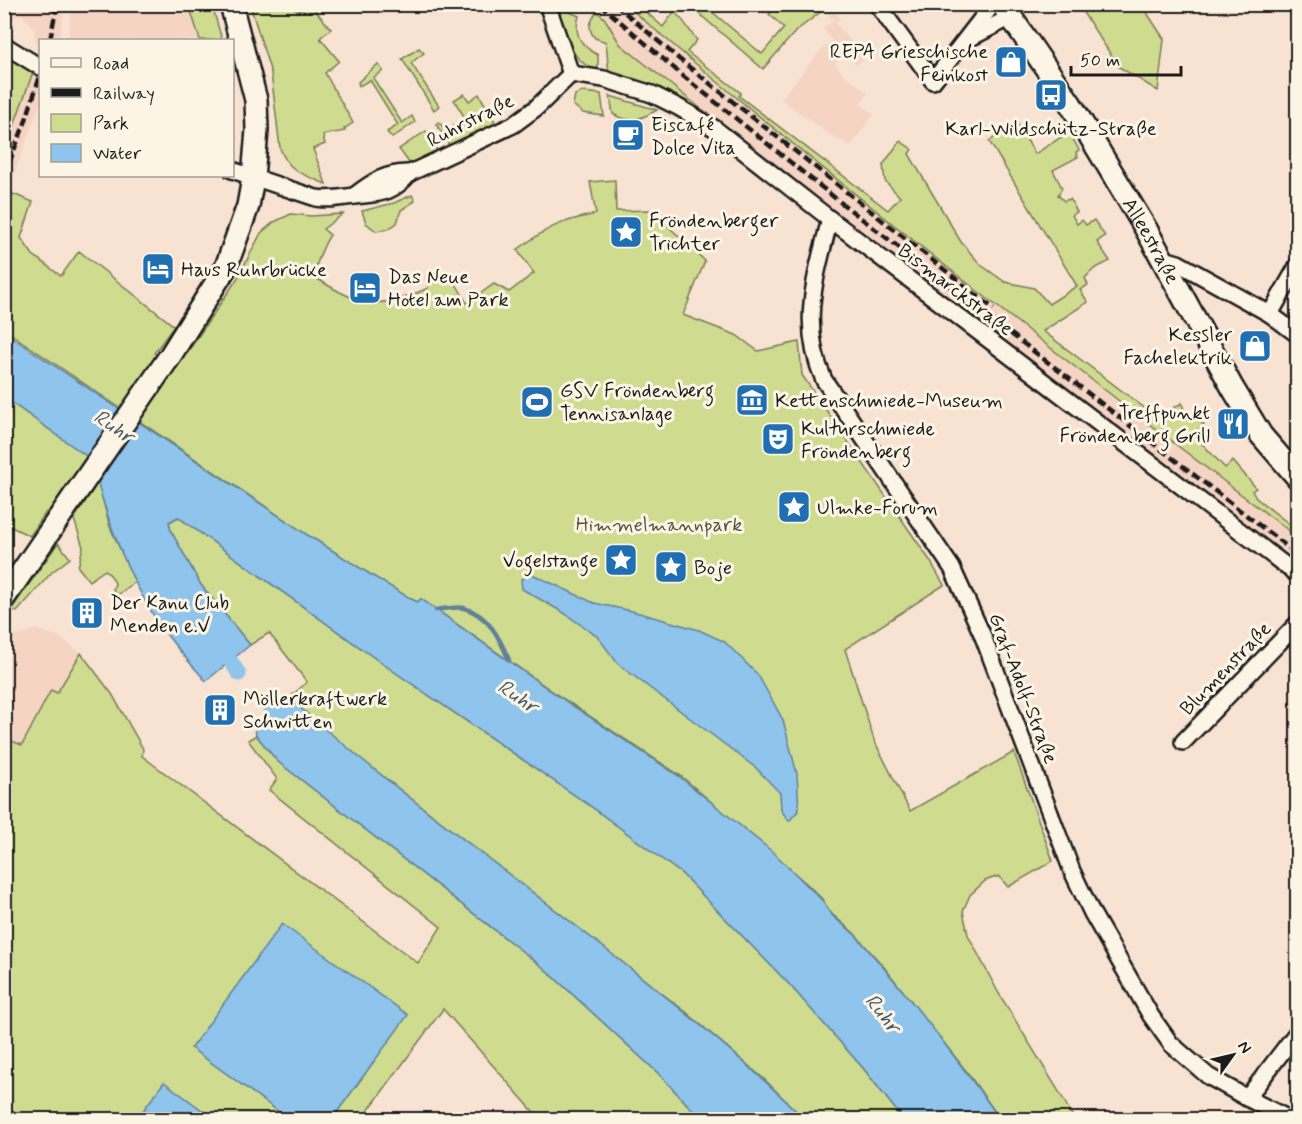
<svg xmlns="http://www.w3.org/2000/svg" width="1302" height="1124" viewBox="0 0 1302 1124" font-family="Mynerve,sans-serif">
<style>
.built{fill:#f5d4c4}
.green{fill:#cfdb8f;stroke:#767c56;stroke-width:1.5}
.water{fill:#8fc4ec;stroke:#618199;stroke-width:1.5}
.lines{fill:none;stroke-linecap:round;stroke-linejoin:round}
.stream{stroke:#618199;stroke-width:4.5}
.canal{stroke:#8fc4ec;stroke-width:15}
.street-casing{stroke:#1c1c1c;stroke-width:20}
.secondary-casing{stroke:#1c1c1c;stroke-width:26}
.street{stroke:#fcf5e5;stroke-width:15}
.secondary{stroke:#fcf5e5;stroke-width:21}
.rail{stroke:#1c1c1c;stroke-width:4.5;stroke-dasharray:9 4.5;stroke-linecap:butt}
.labels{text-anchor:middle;stroke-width:6;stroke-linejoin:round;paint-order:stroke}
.poi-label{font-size:20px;fill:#1c1c1c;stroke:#fcf5e5;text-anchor:start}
.street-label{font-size:20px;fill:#1c1c1c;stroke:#fcf5e5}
.park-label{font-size:20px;fill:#52553e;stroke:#fcf5e5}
.water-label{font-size:21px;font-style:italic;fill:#445765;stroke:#fcf5e5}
</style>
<rect width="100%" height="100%" fill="#f8e2d2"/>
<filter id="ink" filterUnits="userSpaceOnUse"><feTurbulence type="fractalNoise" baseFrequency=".0167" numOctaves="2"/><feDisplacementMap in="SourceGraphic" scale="12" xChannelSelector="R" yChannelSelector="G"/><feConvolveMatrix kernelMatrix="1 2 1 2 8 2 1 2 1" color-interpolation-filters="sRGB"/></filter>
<g filter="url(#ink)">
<g class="built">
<path d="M72,4L189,5L200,40H68Z"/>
<path d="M5,5H65L59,40H40V59L38,58L34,28L21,14L5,23Z"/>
<path d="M590,5H625L736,99L878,212L1297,537V565L714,119L620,44L606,19Z"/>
<path d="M829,5L840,19L835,22L864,59L856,65L848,54L835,63L843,74L868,93L860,104L874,114L851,146L830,135L781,99L820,51L832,41L823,28L833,21L825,9Z"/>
<path d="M34,69L40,72V103L5,199V151Z"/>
<path d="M5,628L20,636L36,629L58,636L81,653L57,693L51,690L22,745L5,738Z"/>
</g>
<g class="green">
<path d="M189,5H212L222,40H200Z"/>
<path d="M250,5H294L297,12L310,5H318L314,9L331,29L320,38L339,61L325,73L353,123L344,129L345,131L323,135L325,144L313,149L326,184C305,175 288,172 280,148L271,73Z"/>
<path d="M626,5H638L663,27L674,12C685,20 688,30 697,40L687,52L741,93L739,96L888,210L900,197L885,181L883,165L900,141L912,149L909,154L961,242L981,265L1005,282L1034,288L1049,304L1077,286L989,141L1017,123L1035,154L1069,132L1079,150L1076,152L1078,157L1053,170L1062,188L1058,195L1064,201L1070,199L1077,212L1072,215L1077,224L1082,220L1086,225L1094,220L1105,236L1097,242L1110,261L1094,269L1085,278L1088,285L1080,290L1088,302L1043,331L1150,412L1154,409L1163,418L1172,412L1170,410L1182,403L1184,411L1204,425L1193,434L1225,468L1233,461L1256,488L1252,491L1256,498L1297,530V537C1070,364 843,190 626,5Z"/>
<path d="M689,5H704L762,54L784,28L769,14L778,5H819L823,10L796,31L763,69Z"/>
<path d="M1078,5H1142L1164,39L1158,91L1119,67Z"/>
<path d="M558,7L579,16C573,35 581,46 598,55V71C568,61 567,35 558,7Z"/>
<path d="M597,11L605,19L620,44L714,119L667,92L609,74L606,42L595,38C586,28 591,21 597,11Z"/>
<path d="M419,48L424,53L411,63L439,106L434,110L402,59Z"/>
<path d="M5,52L34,69L5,151Z"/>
<path d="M377,65H379L383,71L373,78L402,123L412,116L415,122L392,138L387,132L398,125L370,80L359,86L358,82Z"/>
<path d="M582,92L601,94L604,116L583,113L573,105L575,95Z"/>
<path d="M464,94L469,101L479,94L501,132L454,153L436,124L439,122L446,131L465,118L454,100Z"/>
<path d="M610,96L657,110C641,119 629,124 613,114Z"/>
<path d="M426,131L442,159L415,171L399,149Z"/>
<path d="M615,180L616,211L651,210L705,261L683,315L736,335L758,351L799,342L802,375L929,559L944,585L845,649L874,740L910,811L1014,752L1053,861L1008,887L999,876L985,881L970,895L963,911L968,935L998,992L1061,1095L1074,1119H1000L967,1072L884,967L854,933L833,915L826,908L824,901L807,884L681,776L562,698L421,599L417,602C380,582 345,558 309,536L5,330L4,199L8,192L33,202L21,238L33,255L61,276L79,251L174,326L154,353L177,368L237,279L261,233L274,222L291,214L311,216L343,214L323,229L330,235C321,248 318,261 313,276C358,305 378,312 428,288L426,277L440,271L451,275L467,303L494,284L509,292L534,273L517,250C546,228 560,221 596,214L590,182Z"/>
<path d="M412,195L415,201L401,210L397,223L388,229L376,231L366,223L362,211L394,203Z"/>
<path d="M5,398L87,456L53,514L46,512L30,536L5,524Z"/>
<path d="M98,482L110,527L135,582L116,596L113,590L115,583L111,576L105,570L89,581L78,567L83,547L74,519Z"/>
<path d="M178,517L383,664L589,805L682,874L789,984L863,1068L903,1119H804L764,1079L686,1012L348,750L289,698L307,682L269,633L250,645L201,585L171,531L169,522Z"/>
<path d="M58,543L70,558L52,572L17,612L11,610Z"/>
<path d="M81,653L112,694L143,749L142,756L418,963L441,927L269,790L277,779L248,740L256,735L277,761L545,969L658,1073L701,1119H540L443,1009L362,1119H332L407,1015L192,1048L289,1119H214L164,1083L137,1119H5L4,738L22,745L51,690L57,693Z"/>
</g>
<g class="water">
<path d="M4,332L309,536C345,558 380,582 417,602L421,599L558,696L680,777L774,853L824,902C828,917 848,926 858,938C909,996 956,1057 1000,1119H903L863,1068L788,983L682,874L589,805L383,664L178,517L169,522L171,531L201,585L250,645L206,681C191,664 175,647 162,628C127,577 106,519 92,460L5,398Z"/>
<path d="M532,574L594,603L632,611L699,630L725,642L758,675L783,720L797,774L799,810L789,821L781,810L780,793L756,768L618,664L598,637L564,613L522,589L521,579Z"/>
<path d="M289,698C391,787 501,867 607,950C675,1004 743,1057 804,1119H701L658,1073L545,969L277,761L256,735L255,728Z"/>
<path d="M282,924L408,1015L332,1119H289L191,1048Z"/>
<path d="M164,1082L214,1119H137Z"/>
</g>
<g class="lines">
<path class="stream" d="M436,610C444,609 456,606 464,608C489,615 500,639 509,660"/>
<g class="canal">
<path d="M220,644L239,674"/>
<path d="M270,709L287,726"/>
</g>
<g class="street-casing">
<g id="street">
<path d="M547,4L571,74"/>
<path d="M877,4L933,81L993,4"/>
<path d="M1295,4L1298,6"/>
<path d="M970,38L1011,17"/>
<path d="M4,45L40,67"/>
<path d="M571,74L604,79L652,94L678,107L714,128L830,219L1298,575"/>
<path d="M232,170L316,198C330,200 340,198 354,196C380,193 391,195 410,173L513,125L536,108L571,74"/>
<path d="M354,196C372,182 387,172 410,173"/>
<path d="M830,219C816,275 799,324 824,380L952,568L982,634L1072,871L1092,913L1151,1016L1171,1044L1208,1076L1247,1098L1291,1120"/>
<path d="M1161,258L1178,263L1270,314L1298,335"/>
<path d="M1270,314L1298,265"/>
<path d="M1183,742L1298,623"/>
<path d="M1247,1098L1298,1031"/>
</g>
</g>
<g class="secondary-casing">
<g id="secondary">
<path id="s1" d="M1002,4L1070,103L1146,229L1232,387L1261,435L1298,478"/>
<path d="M4,598L170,356L226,267L248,206L253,178L257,130L256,100L231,4"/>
</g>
</g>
<use href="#street" class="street"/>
<use href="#secondary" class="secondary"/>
<g class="rail">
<path d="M600,4L683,76L840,202L1298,555"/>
<path d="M615,4L679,59L994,309"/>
<path d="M50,40L57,4"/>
<path d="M4,175L25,123L40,76"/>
</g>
</g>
</g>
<defs>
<g id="shop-square" transform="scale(1.725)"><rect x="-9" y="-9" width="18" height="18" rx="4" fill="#1f6fb2" stroke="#fcf5e5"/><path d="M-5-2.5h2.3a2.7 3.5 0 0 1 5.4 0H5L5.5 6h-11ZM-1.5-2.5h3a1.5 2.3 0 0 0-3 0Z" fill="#fff"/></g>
<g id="bus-square" transform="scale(1.725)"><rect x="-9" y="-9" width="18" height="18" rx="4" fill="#1f6fb2" stroke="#fcf5e5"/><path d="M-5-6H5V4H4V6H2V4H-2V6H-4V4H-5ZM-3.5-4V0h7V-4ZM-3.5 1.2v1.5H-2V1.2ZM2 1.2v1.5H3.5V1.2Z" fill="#fff"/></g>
<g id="cafe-square" transform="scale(1.725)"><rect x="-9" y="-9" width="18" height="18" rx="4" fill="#1f6fb2" stroke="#fcf5e5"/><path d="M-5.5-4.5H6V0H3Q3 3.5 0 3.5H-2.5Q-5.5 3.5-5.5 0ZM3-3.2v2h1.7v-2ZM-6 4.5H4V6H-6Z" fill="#fff"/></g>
<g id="sight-square" transform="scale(1.725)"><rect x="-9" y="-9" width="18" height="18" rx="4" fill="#1f6fb2" stroke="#fcf5e5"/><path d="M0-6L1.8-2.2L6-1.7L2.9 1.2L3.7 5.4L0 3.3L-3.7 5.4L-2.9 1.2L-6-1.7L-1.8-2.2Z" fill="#fff"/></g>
<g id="hotel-square" transform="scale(1.725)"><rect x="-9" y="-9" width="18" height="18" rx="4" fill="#1f6fb2" stroke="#fcf5e5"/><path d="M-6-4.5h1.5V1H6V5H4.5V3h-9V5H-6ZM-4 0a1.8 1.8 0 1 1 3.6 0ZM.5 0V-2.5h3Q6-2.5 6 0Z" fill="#fff"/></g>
<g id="museum-square" transform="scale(1.725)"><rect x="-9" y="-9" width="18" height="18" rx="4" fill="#1f6fb2" stroke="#fcf5e5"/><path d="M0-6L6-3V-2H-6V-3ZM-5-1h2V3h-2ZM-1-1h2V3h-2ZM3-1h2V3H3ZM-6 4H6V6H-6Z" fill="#fff"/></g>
<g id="stadium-square" transform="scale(1.725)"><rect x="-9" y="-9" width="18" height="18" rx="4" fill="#1f6fb2" stroke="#fcf5e5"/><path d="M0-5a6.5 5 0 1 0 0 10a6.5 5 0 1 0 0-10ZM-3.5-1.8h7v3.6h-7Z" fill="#fff"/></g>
<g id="restaurant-square" transform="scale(1.725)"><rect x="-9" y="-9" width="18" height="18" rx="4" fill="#1f6fb2" stroke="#fcf5e5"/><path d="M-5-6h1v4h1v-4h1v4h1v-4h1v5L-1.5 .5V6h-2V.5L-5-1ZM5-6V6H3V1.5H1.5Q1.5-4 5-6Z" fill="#fff"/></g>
<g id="theatre-square" transform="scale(1.725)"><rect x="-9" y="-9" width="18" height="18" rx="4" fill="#1f6fb2" stroke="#fcf5e5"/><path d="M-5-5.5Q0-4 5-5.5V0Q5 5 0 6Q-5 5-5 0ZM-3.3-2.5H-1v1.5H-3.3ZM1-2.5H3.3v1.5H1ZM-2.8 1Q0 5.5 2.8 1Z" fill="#fff"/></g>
<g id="building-square" transform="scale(1.725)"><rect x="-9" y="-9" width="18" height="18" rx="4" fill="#1f6fb2" stroke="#fcf5e5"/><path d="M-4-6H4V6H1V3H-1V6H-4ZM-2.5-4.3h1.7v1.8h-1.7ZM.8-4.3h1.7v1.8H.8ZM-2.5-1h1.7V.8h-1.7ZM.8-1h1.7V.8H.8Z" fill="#fff"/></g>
</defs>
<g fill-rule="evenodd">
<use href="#shop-square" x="1011" y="62"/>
<use href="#bus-square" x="1051" y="95"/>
<use href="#cafe-square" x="628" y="135"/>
<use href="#sight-square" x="626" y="232"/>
<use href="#hotel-square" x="158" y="269"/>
<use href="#hotel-square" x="365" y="288"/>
<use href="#shop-square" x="1255" y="346"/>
<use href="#museum-square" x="752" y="400"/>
<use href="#stadium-square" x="537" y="402"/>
<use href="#restaurant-square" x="1233" y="424"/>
<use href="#theatre-square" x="778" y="439"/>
<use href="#sight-square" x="794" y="507"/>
<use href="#sight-square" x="621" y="560"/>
<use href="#sight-square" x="671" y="567"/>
<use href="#building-square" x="87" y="613"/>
<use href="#building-square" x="220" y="710"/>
</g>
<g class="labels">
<g class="poi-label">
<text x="988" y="58" text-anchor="end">REPA Grieschische<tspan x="988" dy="23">Feinkost</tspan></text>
<text x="651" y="131">Eiscafé<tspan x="651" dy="23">Dolce Vita</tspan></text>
<text x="1051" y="135" text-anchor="middle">Karl-Wildschütz-Straße</text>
<text x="649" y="227">Fröndenberger<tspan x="649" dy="23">Trichter</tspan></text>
<text x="181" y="276">Haus Ruhrbrücke</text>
<text x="388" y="283">Das Neue<tspan x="388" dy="23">Hotel am Park</tspan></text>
<text x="1232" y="341" text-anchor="end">Kessler<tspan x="1232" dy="23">Fachelektrik</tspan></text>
<text x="560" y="397">GSV Fröndenberg<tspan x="560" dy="23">Tennisanlage</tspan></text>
<text x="775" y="407">Kettenschmiede-Museum</text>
<text x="1210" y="419" text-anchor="end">Treffpunkt<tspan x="1210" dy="23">Fröndenberg Grill</tspan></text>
<text x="801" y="435">Kulturschmiede<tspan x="801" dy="23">Fröndenberg</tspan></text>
<text x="817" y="514">Ulmke-Forum</text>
<text x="598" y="567" text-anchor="end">Vogelstange</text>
<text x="694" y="574">Boje</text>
<text x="110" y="609">Der Kanu Club<tspan x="110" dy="23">Menden e.V</tspan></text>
<text x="243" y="705">Möllerkraftwerk<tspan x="243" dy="23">Schwitten</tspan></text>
</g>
<g class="street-label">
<text transform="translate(470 120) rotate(-27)" y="7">Ruhrstraße</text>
<text dy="7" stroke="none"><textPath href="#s1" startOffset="280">Alleestraße</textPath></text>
<text transform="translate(956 289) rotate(37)" y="7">Bismarckstraße</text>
<text transform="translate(1225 668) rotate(-46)" y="7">Blumenstraße</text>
<text transform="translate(1024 688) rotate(69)" y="7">Graf-Adolf-Straße</text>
</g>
<g class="park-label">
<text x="659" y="531">Himmelmannpark</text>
</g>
<g class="water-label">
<text transform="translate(114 426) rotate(34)" y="7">Ruhr</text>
<text transform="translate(518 696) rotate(34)" y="7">Ruhr</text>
<text transform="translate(883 1013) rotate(52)" y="7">Ruhr</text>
</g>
</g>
<rect width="1302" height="1124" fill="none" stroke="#fcf5e5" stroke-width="24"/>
<rect x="12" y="12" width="1278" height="1100" fill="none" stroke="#1c1c1c" stroke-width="2" filter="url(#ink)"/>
<rect x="39" y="39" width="195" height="138" fill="#fcf5e5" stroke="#a29e95" stroke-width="1.5"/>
<rect x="51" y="58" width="30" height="9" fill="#fcf5e5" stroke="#a29e95" stroke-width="1.5"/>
<text x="93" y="69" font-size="18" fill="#1c1c1c">Road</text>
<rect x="51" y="88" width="30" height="9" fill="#1c1c1c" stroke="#a29e95" stroke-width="1.5"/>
<text x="93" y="99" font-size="18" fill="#1c1c1c">Railway</text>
<rect x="51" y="114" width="30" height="18" fill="#cfdb8f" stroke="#a29e95" stroke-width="1.5"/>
<text x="93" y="129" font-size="18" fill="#1c1c1c">Park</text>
<rect x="51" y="144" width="30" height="18" fill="#8fc4ec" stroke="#a29e95" stroke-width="1.5"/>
<text x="93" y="159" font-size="18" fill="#1c1c1c">Water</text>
<g transform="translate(1233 1055) rotate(56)" stroke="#fcf5e5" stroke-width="4.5" paint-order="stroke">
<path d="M0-4.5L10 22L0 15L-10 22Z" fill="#1c1c1c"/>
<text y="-9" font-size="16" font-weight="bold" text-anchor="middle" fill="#1c1c1c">N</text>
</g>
<path d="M1071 66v9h110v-9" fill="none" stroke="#1c1c1c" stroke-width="3"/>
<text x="1080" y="66" font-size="18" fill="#1c1c1c" stroke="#fcf5e5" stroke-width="4.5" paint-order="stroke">50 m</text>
</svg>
